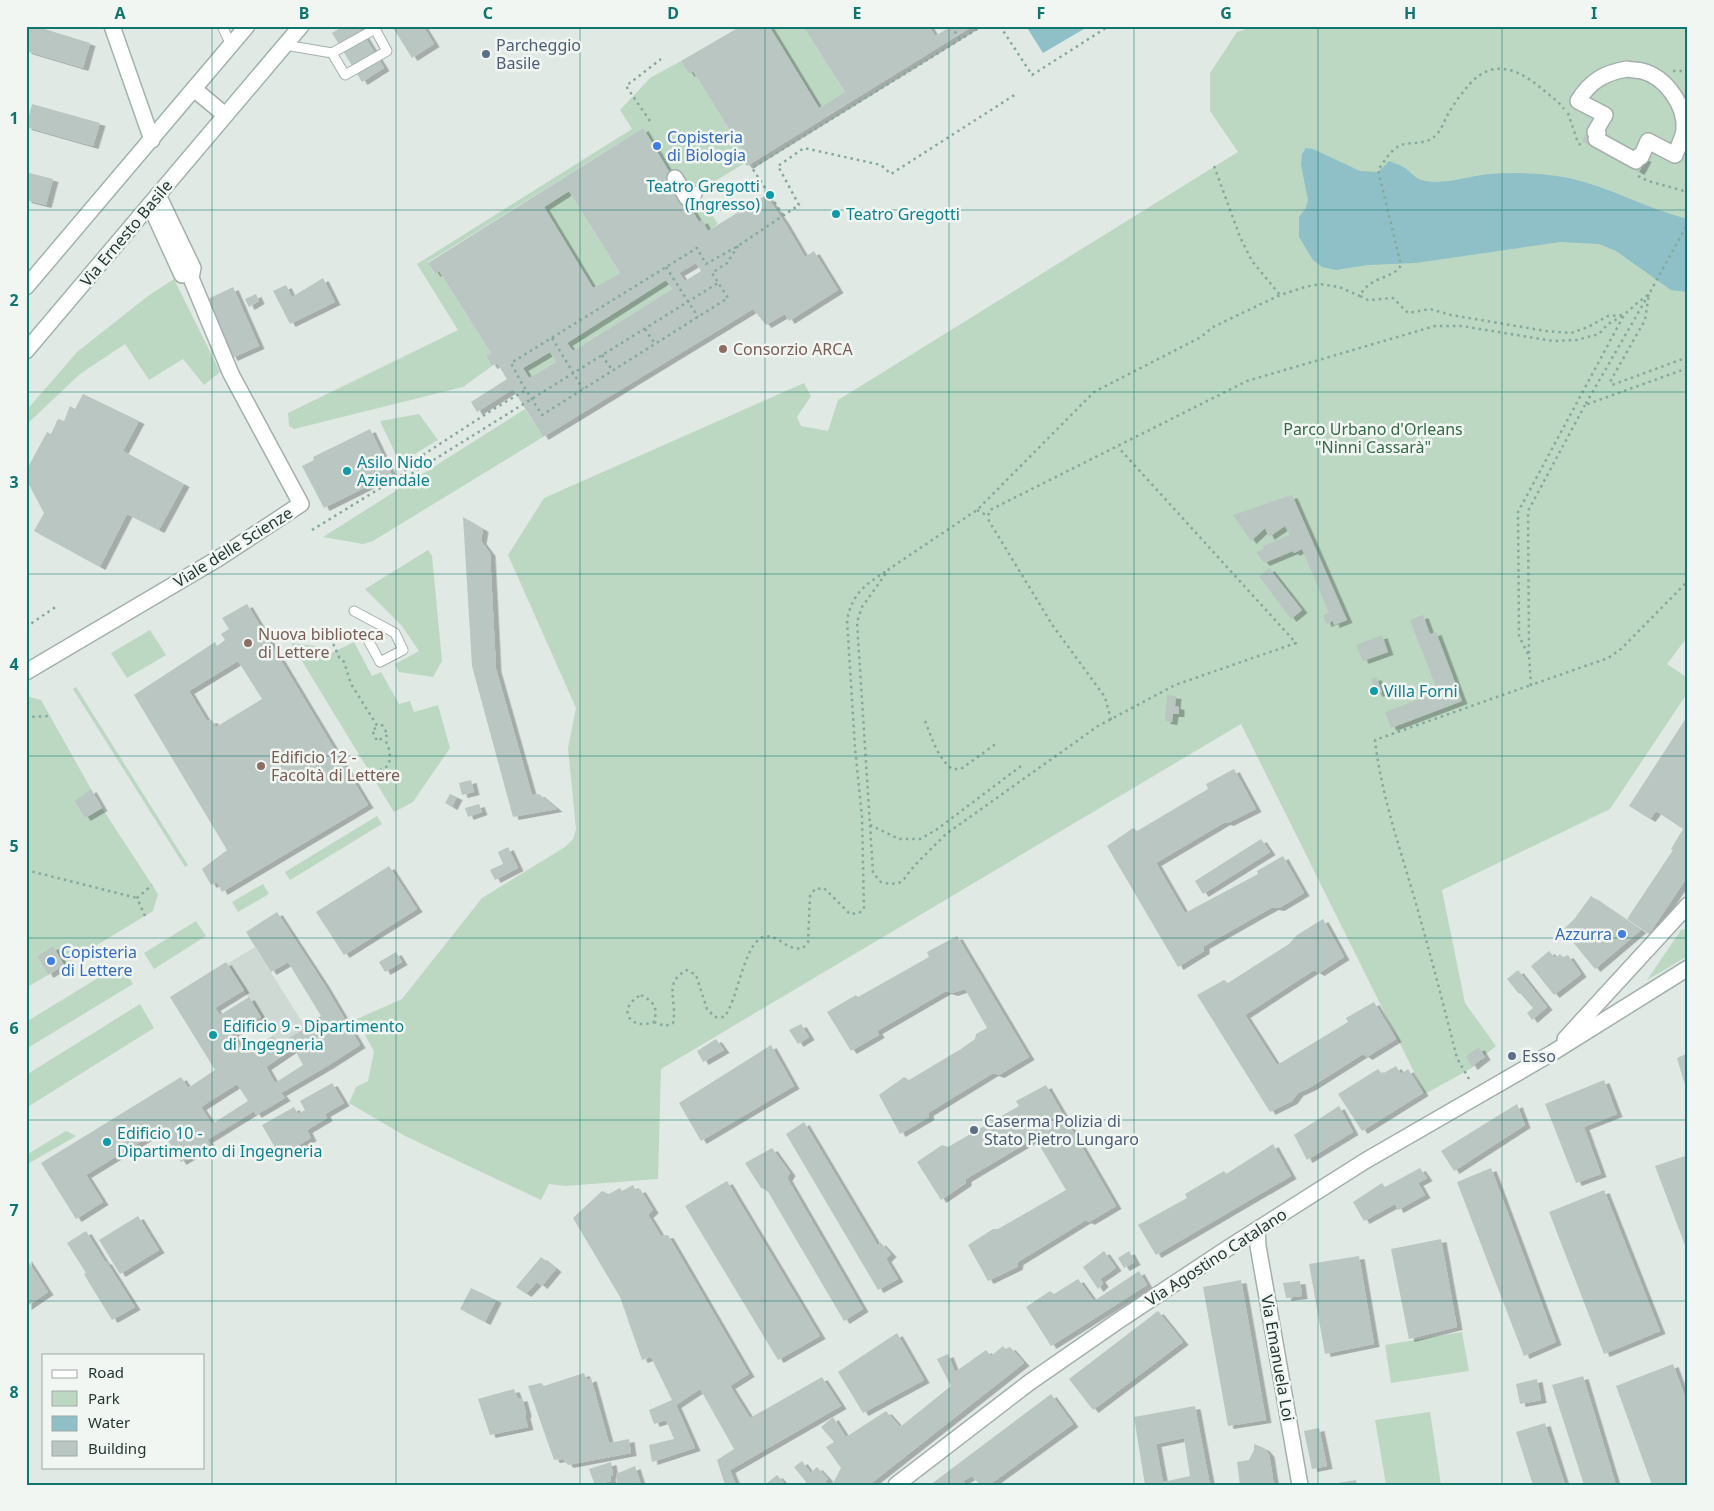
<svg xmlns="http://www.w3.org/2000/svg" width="1714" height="1511" viewBox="0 0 1714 1511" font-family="'Noto Sans',sans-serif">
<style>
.built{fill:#cfd9d4}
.green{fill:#bcd8c3}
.water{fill:#8fc0c8}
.building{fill:#b9c6c1;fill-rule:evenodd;filter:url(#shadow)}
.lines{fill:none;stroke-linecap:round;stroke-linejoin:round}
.lane-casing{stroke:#a4b0ac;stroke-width:11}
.street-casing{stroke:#a4b0ac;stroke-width:18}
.secondary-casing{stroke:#a1b3ad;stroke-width:18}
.path{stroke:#85a99d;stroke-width:2.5;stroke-dasharray:2.5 4;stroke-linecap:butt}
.lane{stroke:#fff;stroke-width:9}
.street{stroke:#fff;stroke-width:15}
.secondary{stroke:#fff;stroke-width:15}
.grid{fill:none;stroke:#0f766e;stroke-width:1;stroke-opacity:0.55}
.service-dot{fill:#5c6f8a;stroke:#f1f6f3;stroke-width:2}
.shop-dot{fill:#3f7fe0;stroke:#f1f6f3;stroke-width:2}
.culture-dot{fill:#0f9aa8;stroke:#f1f6f3;stroke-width:2}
.education-dot{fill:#8d6e63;stroke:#f1f6f3;stroke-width:2}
.labels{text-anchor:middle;stroke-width:5;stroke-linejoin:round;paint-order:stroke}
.service-label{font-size:16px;fill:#4e5e75;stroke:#f1f6f3;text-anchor:start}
.shop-label{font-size:16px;fill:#366cbe;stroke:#f1f6f3;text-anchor:start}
.culture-label{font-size:16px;fill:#0d838f;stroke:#f1f6f3;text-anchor:start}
.street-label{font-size:16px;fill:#233732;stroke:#f1f6f3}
.education-label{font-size:16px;fill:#785e54;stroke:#f1f6f3;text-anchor:start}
.park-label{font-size:16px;fill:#336947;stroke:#f1f6f3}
.neatline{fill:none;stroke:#0f766e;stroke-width:2}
.grid-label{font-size:16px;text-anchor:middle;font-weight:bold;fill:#0f766e}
</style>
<defs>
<filter id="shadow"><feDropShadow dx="5.5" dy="3" stdDeviation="0" flood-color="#0004"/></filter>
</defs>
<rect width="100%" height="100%" fill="#e1e9e5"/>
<path class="built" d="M255,947L306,1028L278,1044L227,964Z"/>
<g class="green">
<path d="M769,26H803L845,92L819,108Z"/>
<path d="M1255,26H1688V636L1667,664L1688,678V692L1610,809L1442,890L1465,1003L1496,1046L1481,1058L1483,1060L1470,1069L1425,1094L1241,724L661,1069L658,1179L565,1186L549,1184L541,1200L405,1136L349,1103L356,1087L368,1081L374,1052L357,1019L402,999L482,898L565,847L573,839L576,829L568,748L576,708L508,555L544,498L804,383L811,396L797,417L801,426L828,431L838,400L1238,152L1210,111V73L1237,32Z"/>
<path d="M681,61L689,74L693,71L745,155L742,158L745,163L697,192L718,224L708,231L699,222L643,128L428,262L434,274L439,271L491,353L486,356L492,366L463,387L294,429L289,426L288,413L458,330L417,264L632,129L620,110L650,78Z"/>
<path d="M569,191L620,273L593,288L544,207Z"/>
<path d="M174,279L220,372L204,385L183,359L149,380L125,344L80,374L26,425V411L77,352L148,296Z"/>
<path d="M666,280L672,289L573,351L567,343Z"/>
<path d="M550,352L556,362L529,378L523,368Z"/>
<path d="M525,409L543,437L373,541L363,544L323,537Z"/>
<path d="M419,414L438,440L400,463L380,421Z"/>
<path d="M428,550L432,556L442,661L433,677L399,672L395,664L419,651L402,626L365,589Z"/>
<path d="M150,630L166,655L127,678L111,653Z"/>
<path d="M354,642L372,676L381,672L399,704L410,701L414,712L438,705L450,748L413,802L394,812L291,643L316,646L321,658Z"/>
<path d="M76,687L188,865L185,867L73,689Z"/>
<path d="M26,696L41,700L91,789L74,801L85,818L102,808L158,894L153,911L64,965L53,946L37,956L48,975L26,988Z"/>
<path d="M377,816L382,824L290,880L285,872Z"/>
<path d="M263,884L269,894L238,912L232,902Z"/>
<path d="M196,921L206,936L154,969L144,953Z"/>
<path d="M1685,929L1688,930V956L1647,980L1681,930Z"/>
<path d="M121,964L133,984L26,1049V1022Z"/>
<path d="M140,1004L154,1028L26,1108V1075Z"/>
<path d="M66,1131L76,1136L26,1165V1155Z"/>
<path d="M1462,1332L1469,1371L1391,1383L1385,1345Z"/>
<path d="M1430,1412L1441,1485H1386L1375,1420Z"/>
</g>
<g class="water">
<path d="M1026,26H1089L1043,53Z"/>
<path d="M1306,148L1313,149L1360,171L1378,172L1389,161C1393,163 1399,164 1403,167C1410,170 1413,177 1421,180C1442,186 1468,176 1489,174C1515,172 1543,173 1569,178C1610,187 1647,209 1688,219V292L1671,290L1616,251L1599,244L1560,242L1416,263L1368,265L1336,270L1322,267L1313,260L1299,237V217L1306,208L1308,200L1301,165L1302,154Z"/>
</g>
<g class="building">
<path d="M26,26H35L90,43L83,68L26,51Z"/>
<path d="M343,26H358L384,68L362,82L332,33Z"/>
<path d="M392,26H423L434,44L412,58Z"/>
<path d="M741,26H769L819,108L845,92L803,26H929L935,36L952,26H973L747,166L741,158L745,155L693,71L689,74L681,61Z"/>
<path d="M32,104L100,123L93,146L26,127Z"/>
<path d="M643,128L699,222L702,220L708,231L766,195L785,223L805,257L814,251L838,290L789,321L785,314L766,325L753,309L543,437L513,389L477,412L471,402L507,379L497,363L492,366L486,356L491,353L439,271L435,274L428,263ZM569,191L620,273L593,288L544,207ZM696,263L701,271L685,281L679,273ZM666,280L672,289L573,351L567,343ZM550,352L556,362L529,378L523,368Z"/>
<path d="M1589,129L1646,159L1639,172L1582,141Z"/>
<path d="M26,172L53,179L46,205L26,200Z"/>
<path d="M323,278L335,302L290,324L273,291L286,285L292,297Z"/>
<path d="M233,287L259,346L232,358L206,300Z"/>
<path d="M256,294L259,301L249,307L245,299Z"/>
<path d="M83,394L139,421L123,451L184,484L159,530L127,514L100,567L34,531L44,513L26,479V471L47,432L51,434L58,419L64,421L70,406L75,409Z"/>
<path d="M370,429L393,477L387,479L386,477L324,508L302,466L314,460L313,457Z"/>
<path d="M1292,495L1347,620L1334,625L1333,621L1326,624L1323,615L1329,613L1302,549L1294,553L1293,551L1264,563L1256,552L1264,549L1263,546L1290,535L1285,526L1269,537L1265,528L1251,541L1233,515Z"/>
<path d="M463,517L483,529L481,541L490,553L496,669L532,795L539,794L557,809L513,817L472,666Z"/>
<path d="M1269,568L1302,610L1291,619L1259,576Z"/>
<path d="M247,604L368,805L222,892L217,882L211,885L202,869L227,850L134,695L215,642L217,646L225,640L221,634L229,629L222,618ZM238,661L262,699L216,727L212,720L207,721L189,691Z"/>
<path d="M1423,615L1430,634L1436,632L1462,701L1391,728L1385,712L1438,692L1410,620Z"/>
<path d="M1382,635L1388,652L1363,661L1356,645Z"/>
<path d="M1376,677L1382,692L1377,694L1371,679Z"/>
<path d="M1167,695L1176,696L1175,706L1179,707V714H1173L1172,722L1165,721Z"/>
<path d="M1688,715V876L1649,934L1627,919L1673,850L1671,849L1683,829L1656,811L1650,819L1629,806Z"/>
<path d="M1234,769L1256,809L1228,823L1225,822L1156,863L1185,913L1258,874L1257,871L1283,856L1304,893L1279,908L1273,907L1204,946V951L1178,967L1107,846L1133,828L1137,831L1208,789L1206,784Z"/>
<path d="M471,780L474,792L462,795L459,783Z"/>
<path d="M91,789L102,808L85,818L74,801Z"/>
<path d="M450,794L457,797L452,807L445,803Z"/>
<path d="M479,804L482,812L468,817L465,808Z"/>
<path d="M1261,839L1270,852L1203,894L1195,881Z"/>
<path d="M508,847L518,868L495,880L490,870L503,864L498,852Z"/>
<path d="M389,866L417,909L344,955L316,912Z"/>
<path d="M1591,896L1641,930L1595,969L1563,930L1575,918Z"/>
<path d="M277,912L324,984L360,1045L329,1065L281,1093L285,1098L256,1115L254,1111L207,1140L210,1144L181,1162L161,1129L86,1175L103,1202L76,1219L41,1163L181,1077L188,1088L215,1070L170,997L226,962L244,990L215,1008L220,1015L249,997L261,1017L232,1034L244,1052L273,1036L278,1044L306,1028L304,1026L321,1016L288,962L271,972L246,932ZM294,1048L303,1065L275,1083L266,1067ZM237,1084L248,1101L212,1124L201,1107Z"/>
<path d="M1323,919L1344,957L1319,973L1314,970L1245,1015L1277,1065L1348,1022L1346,1018L1374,1002L1396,1039L1367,1057L1363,1054L1311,1087L1298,1093L1292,1101L1270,1112L1197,995L1224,980L1228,983L1289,944L1297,935Z"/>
<path d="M957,936L1029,1057L999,1075L993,1073L928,1113L929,1117L900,1134L879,1095L904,1077L909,1080L961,1049L975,1039L976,1034L987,1028L965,989L952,993L946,991L877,1031L879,1035L851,1051L827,1012L856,995L858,997L929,957L927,952Z"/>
<path d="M53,946L64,965L48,975L37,956Z"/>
<path d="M1549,951L1555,958L1560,954L1563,957L1568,955L1581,974L1554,995L1531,966Z"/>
<path d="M396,952L402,962L385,972L379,962Z"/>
<path d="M1518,970L1547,1007L1532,1020L1527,1013L1533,1008L1520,993L1519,994L1507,979Z"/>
<path d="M801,1024L809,1037L798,1044L789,1030Z"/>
<path d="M716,1039L724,1050L703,1062L697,1051Z"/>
<path d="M771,1045L794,1086L701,1141L679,1103Z"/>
<path d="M1479,1047L1485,1057L1472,1067L1466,1056Z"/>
<path d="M1688,1053V1092H1687L1677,1058Z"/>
<path d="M1396,1066L1401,1074L1408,1069L1423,1093L1362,1131L1338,1094L1378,1069L1382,1074Z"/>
<path d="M1604,1080L1617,1114L1584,1127L1601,1174L1576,1183L1545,1104Z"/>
<path d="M332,1083L344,1103L325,1114L327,1118L307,1130L311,1138L280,1156L262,1125L294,1107L298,1114L305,1110L300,1101Z"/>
<path d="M1046,1085L1116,1206L1089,1222L1086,1220L1018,1262L1017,1267L988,1281L968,1245L993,1229H998L1066,1190L1035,1138L966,1179V1183L941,1200L917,1162L942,1145L948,1147L1019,1106L1016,1101Z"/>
<path d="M1517,1104L1525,1125L1454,1171L1441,1151Z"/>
<path d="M1339,1106L1353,1132L1307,1160L1294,1135Z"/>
<path d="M804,1122L878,1246L880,1242L891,1254L886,1259L898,1279L878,1290L786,1134Z"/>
<path d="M1273,1144L1291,1176L1156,1255L1138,1225L1187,1198L1185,1194L1224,1171L1226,1174Z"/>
<path d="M772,1148L790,1173L787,1178L863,1309L844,1321L767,1190L761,1188L745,1163Z"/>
<path d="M1688,1155V1253L1655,1166Z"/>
<path d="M1420,1168L1427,1178L1418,1183L1425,1195L1398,1210L1395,1204L1364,1221L1353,1202L1382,1183L1385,1187Z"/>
<path d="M1491,1168L1556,1342L1524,1356L1457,1182Z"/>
<path d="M727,1181L820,1336L778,1360L685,1206Z"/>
<path d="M633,1185L636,1191L640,1189L653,1210L648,1215L661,1236L668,1235L749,1374L730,1386L750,1418L822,1377L841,1406L730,1470L736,1485H725L717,1460L734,1449L700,1389L676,1405L695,1448L652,1462L649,1445L674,1439L666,1420L654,1424L649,1410L672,1400L651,1357L642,1360L620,1297L573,1218L602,1191L609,1194L620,1188L622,1191Z"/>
<path d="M1604,1190L1660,1331L1604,1354L1549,1212Z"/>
<path d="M138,1216L159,1250L120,1274L99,1240Z"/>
<path d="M86,1231L105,1262L106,1261L135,1307L112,1320L88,1281L84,1274L86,1273L67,1243Z"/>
<path d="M1441,1239L1457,1327L1409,1339L1391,1249Z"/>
<path d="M1104,1251L1116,1268L1100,1279L1103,1284L1098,1289L1083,1267Z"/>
<path d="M1129,1251L1135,1262L1124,1268L1118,1258Z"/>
<path d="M1359,1256L1374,1344L1325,1354L1309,1264Z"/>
<path d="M541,1257L556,1269L542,1286L537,1282L526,1294L516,1287Z"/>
<path d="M26,1258L48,1292L26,1307Z"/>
<path d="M1139,1271L1147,1285L1051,1346L1026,1307L1050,1291L1054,1294L1078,1279L1094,1301Z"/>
<path d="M1241,1280L1266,1420L1228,1426L1203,1287Z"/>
<path d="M1300,1281L1302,1296L1286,1298L1283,1283Z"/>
<path d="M471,1288L496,1300L485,1322L460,1309Z"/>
<path d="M1158,1311L1183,1342L1093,1410L1069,1379Z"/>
<path d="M897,1333L924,1380L863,1413L838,1372Z"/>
<path d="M1003,1346L1005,1349L1010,1347L1024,1363L869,1485H832L841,1468L826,1447L834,1442L821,1427L833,1417L846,1437L886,1411L900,1427L951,1386L937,1359L948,1354L955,1372L986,1350L991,1356Z"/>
<path d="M1673,1364L1688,1405V1485H1652L1616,1386Z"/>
<path d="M584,1373L587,1380L591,1378L609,1443L629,1439L631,1453L568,1465L563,1459L554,1460L528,1386L541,1383L544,1386Z"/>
<path d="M1583,1376L1616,1485H1584L1552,1385Z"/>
<path d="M1537,1379L1541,1400L1520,1404L1516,1384Z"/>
<path d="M514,1389L518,1399L522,1398L526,1413L525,1416L528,1427L490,1435L478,1399Z"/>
<path d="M1051,1394L1073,1424L989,1485H980L972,1476L963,1481L966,1485H930Z"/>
<path d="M1195,1406L1210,1485H1145L1134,1417ZM1184,1438L1190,1476L1163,1482L1156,1444Z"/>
<path d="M1545,1423L1565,1485H1533L1516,1432Z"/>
<path d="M1319,1428L1327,1466L1312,1469L1304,1431Z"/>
<path d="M1254,1444L1264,1448L1269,1454L1274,1485H1240L1237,1462L1249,1460L1254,1450Z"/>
<path d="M802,1461L810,1472L819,1485H804L806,1482L794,1467Z"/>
<path d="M611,1462L613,1475L610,1476L611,1481L595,1485L589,1469Z"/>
<path d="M635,1466L641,1485H617L616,1474Z"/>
<path d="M817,1467L828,1479L825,1481L828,1485H821L810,1473Z"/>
<path d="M777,1475L786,1485H769L767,1483Z"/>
<path d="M1356,1480L1357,1485H1332V1484Z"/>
</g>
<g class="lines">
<g class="lane-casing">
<g id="lane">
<path d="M222,26L231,45"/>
<path d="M285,45L332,53L375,29L373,26"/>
<path d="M332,53L345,75L387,51L375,29"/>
<path d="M354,611L395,633L403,650L380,662L367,638"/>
</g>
</g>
<g class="street-casing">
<g id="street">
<path d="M1627,69C1632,70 1637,70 1642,71C1666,77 1686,106 1684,130C1683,138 1678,147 1675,155L1648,141L1641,157L1639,156L1636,161L1596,139L1598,133L1595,132L1605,115L1578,101C1590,81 1604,73 1627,69Z"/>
<path d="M194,89L225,115"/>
<path d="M675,178L687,198L694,194"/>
<path d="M150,205L182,275"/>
<path d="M26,672L219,558L301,504L231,374L191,278L193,268L158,195"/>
<path d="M1565,1039L1688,905"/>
<path d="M1257,1230L1258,1246L1300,1485"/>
<path d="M896,1485L1030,1382L1118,1321L1225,1250L1365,1161L1552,1053L1688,968"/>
</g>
</g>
<g class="secondary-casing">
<g id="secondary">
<path d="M112,26L152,140"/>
<path d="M26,287L247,26"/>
<path d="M26,351L301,26"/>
</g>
</g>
<g class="path">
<path d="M941,26L942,28L946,26"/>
<path d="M951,26L962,42"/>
<path d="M1000,26L1032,75L1109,26"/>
<path d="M1673,71H1688"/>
<path d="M1568,113L1578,143L1582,146"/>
<path d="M650,121L626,86L661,59"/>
<path d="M658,148L668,166"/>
<path d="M1214,166L1240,237L1252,261L1280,295"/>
<path d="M1638,176L1648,181L1688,192"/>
<path d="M783,215L752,168L982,26"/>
<path d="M738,246L727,263L712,273L728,298L542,415L521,382L511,363L697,248L706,264L738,246L799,205L778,166L804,148L881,165L891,174L1016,94"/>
<path d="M666,267L698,317"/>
<path d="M645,329L655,344"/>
<path d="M552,338L583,389"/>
<path d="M602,355L612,370"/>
<path d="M1688,357L1612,385L1611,380L1645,320L1649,294L1585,405L1688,368"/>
<path d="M1585,405L1528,511L1529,655L1531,685L1608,658L1621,649L1685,584L1688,578"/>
<path d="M405,473L411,474L718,283"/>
<path d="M977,510L988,516"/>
<path d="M312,530L405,473L406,466L492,410L526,390"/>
<path d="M26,627L57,606"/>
<path d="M328,632L339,657L344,662L351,684L378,727L372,730L377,741L388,735L382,725L378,727"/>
<path d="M1528,654L1519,636L1518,512L1624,315L1636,304L1649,294L1688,223"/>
<path d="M26,716L28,717L50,716"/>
<path d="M1111,720L1105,697L1053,626L989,521L988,516L990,510L1247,381L1435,326H1462L1553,341L1577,340L1599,334L1608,324L1624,315L1608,316L1588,327L1571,333L1546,331L1451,315L1430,309L1408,313L1393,298L1368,300L1360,296C1370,275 1393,280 1401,265L1378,170C1384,162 1391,149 1401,145C1413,141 1427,146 1437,134C1443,127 1445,118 1450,111C1455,102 1462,93 1468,86C1494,55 1522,71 1547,93C1553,98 1560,103 1564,109"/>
<path d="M925,721C932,738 937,757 952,769H961L997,743"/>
<path d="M26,723L28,717"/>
<path d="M1021,766L936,830L920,839H899L870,825L857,622L862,607L889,569L977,510L1094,392L1201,337L1213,327L1280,295L1305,287L1320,284L1339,287L1360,296"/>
<path d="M362,779L388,766C392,755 389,747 384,738"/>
<path d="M870,825L873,873L881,882L891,884L899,883L904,879L914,866L946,834L1098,726L1175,685L1296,643L1118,447"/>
<path d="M26,870L137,898"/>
<path d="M145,916L137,898L152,885"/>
<path d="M641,995C654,1002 658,1007 654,1022C629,1031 616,1008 641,995Z"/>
<path d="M654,1022L665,1026L673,1023C678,1000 662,983 687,970L696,975L707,1009L715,1017H724C738,1001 743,945 763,937C775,933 785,947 795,948C798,949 800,948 803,948L808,942L810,896L815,889L824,888L850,914L859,913L864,909L862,817L855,748L847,620C853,592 865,585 888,570"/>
<path d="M1469,1079L1457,1058C1445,1011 1433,964 1420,918C1404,859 1382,801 1375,740L1531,685"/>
</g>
<use href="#lane" class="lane"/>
<use href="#street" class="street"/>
<use href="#secondary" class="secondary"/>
</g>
<path class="grid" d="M212,26V1485M396,26V1485M580,26V1485M765,26V1485M949,26V1485M1134,26V1485M1318,26V1485M1502,26V1485M26,210H1688M26,392H1688M26,574H1688M26,756H1688M26,938H1688M26,1120H1688M26,1301H1688"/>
<g class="service-dot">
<circle cx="486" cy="54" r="5"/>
<circle cx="1512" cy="1056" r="5"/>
<circle cx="974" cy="1130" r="5"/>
</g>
<g class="shop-dot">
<circle cx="657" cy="146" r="5"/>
<circle cx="1622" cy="934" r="5"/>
<circle cx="51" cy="961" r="5"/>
</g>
<g class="culture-dot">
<circle cx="770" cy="195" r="5"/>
<circle cx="836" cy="214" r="5"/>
<circle cx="347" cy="471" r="5"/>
<circle cx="1374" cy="691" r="5"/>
<circle cx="213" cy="1035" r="5"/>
<circle cx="107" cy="1142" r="5"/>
</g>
<g class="education-dot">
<circle cx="723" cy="349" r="5"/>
<circle cx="248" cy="643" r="5"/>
<circle cx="261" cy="766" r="5"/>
</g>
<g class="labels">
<g class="service-label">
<text x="496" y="51">Parcheggio<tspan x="496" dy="18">Basile</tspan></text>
<text x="1522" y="1062">Esso</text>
<text x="984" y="1127">Caserma Polizia di<tspan x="984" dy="18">Stato Pietro Lungaro</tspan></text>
</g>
<g class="shop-label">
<text x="667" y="143">Copisteria<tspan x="667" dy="18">di Biologia</tspan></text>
<text x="1612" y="940" text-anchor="end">Azzurra</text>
<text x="61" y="958">Copisteria<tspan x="61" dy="18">di Lettere</tspan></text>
</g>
<g class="culture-label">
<text x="760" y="192" text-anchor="end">Teatro Gregotti<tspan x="760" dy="18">(Ingresso)</tspan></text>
<text x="846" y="220">Teatro Gregotti</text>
<text x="357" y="468">Asilo Nido<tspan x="357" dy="18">Aziendale</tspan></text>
<text x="1384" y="697">Villa Forni</text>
<text x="223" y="1032">Edificio 9 - Dipartimento<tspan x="223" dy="18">di Ingegneria</tspan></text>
<text x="117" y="1139">Edificio 10 -<tspan x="117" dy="18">Dipartimento di Ingegneria</tspan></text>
</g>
<g class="street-label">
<text transform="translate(126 233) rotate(-50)" y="6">Via Ernesto Basile</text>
<text transform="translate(233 547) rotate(-32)" y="6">Viale delle Scienze</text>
<text transform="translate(1216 1257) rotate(-33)" y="6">Via Agostino Catalano</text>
<text transform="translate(1278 1358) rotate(80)" y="6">Via Emanuela Loi</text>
</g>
<g class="education-label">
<text x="733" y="355">Consorzio ARCA</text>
<text x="258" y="640">Nuova biblioteca<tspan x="258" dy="18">di Lettere</tspan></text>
<text x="271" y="763">Edificio 12 -<tspan x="271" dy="18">Facoltà di Lettere</tspan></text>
</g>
<g class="park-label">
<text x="1373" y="435">Parco Urbano d'Orleans<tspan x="1373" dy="18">"Ninni Cassarà"</tspan></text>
</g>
</g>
<rect width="1714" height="1511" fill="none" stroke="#f1f6f3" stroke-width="55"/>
<rect x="42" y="1354" width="162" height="115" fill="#f1f6f3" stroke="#9faaa6"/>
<rect x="52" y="1370" width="25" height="8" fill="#ffffff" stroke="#9faaa6"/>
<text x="88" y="1378" font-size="15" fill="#233732">Road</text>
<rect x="52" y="1391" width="25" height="15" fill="#bcd8c3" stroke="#9faaa6"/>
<text x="88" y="1404" font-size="15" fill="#233732">Park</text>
<rect x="52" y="1416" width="25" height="15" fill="#8fc0c8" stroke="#9faaa6"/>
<text x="88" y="1428" font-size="15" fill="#233732">Water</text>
<rect x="52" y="1441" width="25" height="15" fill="#b9c6c1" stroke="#9faaa6"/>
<text x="88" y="1454" font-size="15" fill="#233732">Building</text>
<rect x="28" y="28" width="1658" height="1456" class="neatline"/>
<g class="grid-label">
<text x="120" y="19">A</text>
<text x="304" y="19">B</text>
<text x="488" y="19">C</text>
<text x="673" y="19">D</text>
<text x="857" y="19">E</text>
<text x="1041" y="19">F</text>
<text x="1226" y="19">G</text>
<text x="1410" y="19">H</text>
<text x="1594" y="19">I</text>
<text x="14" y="124">1</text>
<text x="14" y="306">2</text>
<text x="14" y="488">3</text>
<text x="14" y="670">4</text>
<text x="14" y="852">5</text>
<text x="14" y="1034">6</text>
<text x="14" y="1216">7</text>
<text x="14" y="1398">8</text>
</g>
</svg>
